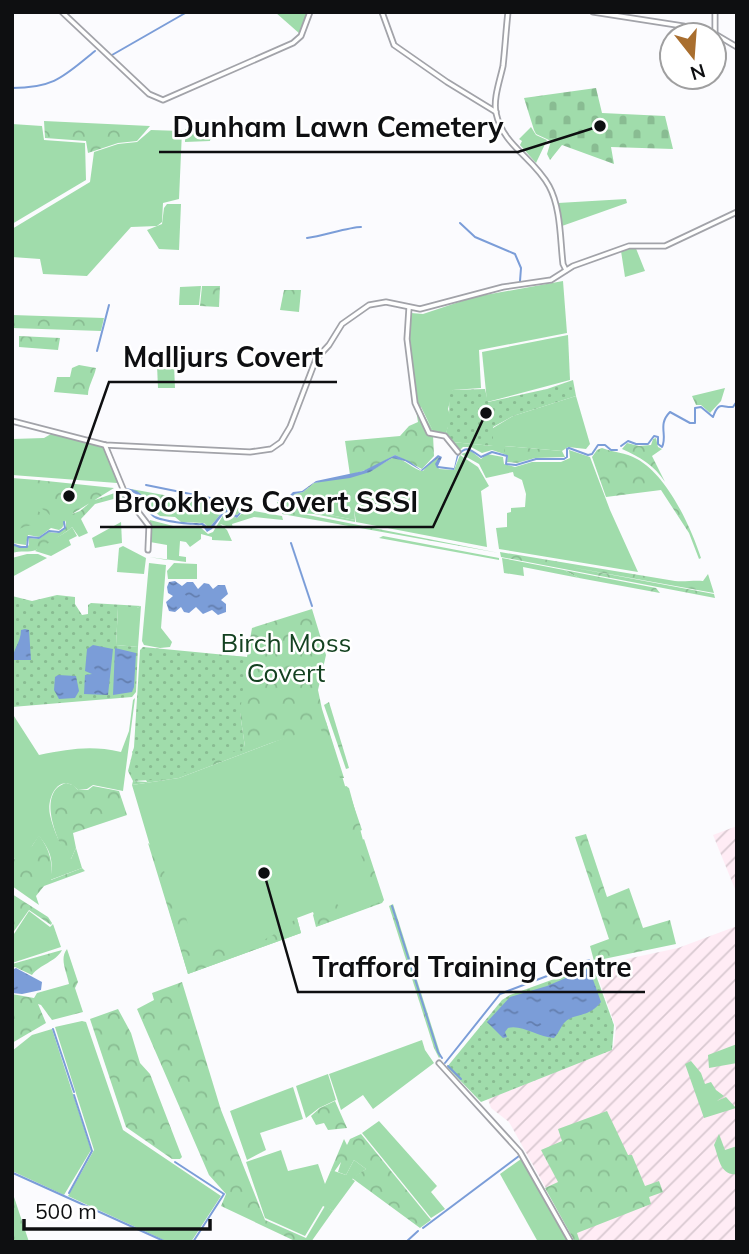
<svg xmlns="http://www.w3.org/2000/svg" width="749" height="1254" viewBox="0 0 749 1254" font-family="Mulish,sans-serif">
<style>
.industrial{fill:url(#industrial-furrows)}
.grass{fill:#a0dcab}
.forest{fill:url(#forest-crowns)}
.cemetery{fill:url(#cemetery-stones)}
.park{fill:url(#park-dots)}
.water{fill:url(#water-ripples)}
.lines{fill:none;stroke-linecap:round;stroke-linejoin:round}
.stream{stroke:#7b9dd8;stroke-width:2}
.minor-casing{stroke:#a2a3a9;stroke-width:7}
.minor{stroke:#fff;stroke-width:3.5}
.labels{text-anchor:middle;stroke-width:5;stroke-linejoin:round;paint-order:stroke}
.park-label{font-size:26px;fill:#144221;stroke:#fff}
.leader{fill:none;stroke:#0e0f11;stroke-width:2.5}
.callout-dot{fill:#0e0f11;stroke:#fff;stroke-width:2.5}
.callout-label{font-size:28px;text-anchor:middle;font-weight:bold;fill:#0e0f11;stroke:#fff;stroke-width:5;stroke-linejoin:round;paint-order:stroke}
</style>
<defs>
<pattern id="industrial-furrows" width="10" height="10" patternUnits="userSpaceOnUse" patternTransform="scale(1.75)"><rect width="10" height="10" fill="#ffecf5"/><path d="M-1 1l2-2M0 10L10 0M9 11l2-2" fill="none" stroke="#d9c9d1"/></pattern>
<pattern id="forest-crowns" width="20" height="18" patternUnits="userSpaceOnUse" patternTransform="scale(1.75)"><rect width="20" height="18" fill="#a0dcab"/><path d="M2 6a3 3 0 1 1 6 0M12 15a3 3 0 1 1 6 0" fill="none" stroke="#89bc92"/></pattern>
<pattern id="cemetery-stones" width="16" height="16" patternUnits="userSpaceOnUse" patternTransform="scale(1.75)"><rect width="16" height="16" fill="#a0dcab"/><path d="M2 7V4a2 2 0 0 1 4 0v3zM10 15v-3a2 2 0 0 1 4 0v3z" fill="#89bc92"/></pattern>
<pattern id="park-dots" width="8" height="8" patternUnits="userSpaceOnUse" patternTransform="scale(1.75)"><rect width="8" height="8" fill="#a0dcab"/><path d="M2 2h.1M6 6h.1" fill="none" stroke="#89bc92" stroke-width="1.8" stroke-linecap="round"/></pattern>
<pattern id="water-ripples" width="26" height="14" patternUnits="userSpaceOnUse" patternTransform="scale(1.75)"><rect width="26" height="14" fill="#7b9dd8"/><path d="M2 4q2-2 4 0t4 0M15 11q2-2 4 0t4 0" fill="none" stroke="#637eae"/></pattern>
</defs>
<rect width="100%" height="100%" fill="#fbfbfe"/>
<g class="industrial">
<path d="M737,826V894L713,835Z"/>
<path d="M737,926V1242H576L509,1122L491,1108L488,1099L613,1049L616,1028L594,966L678,948Z"/>
</g>
<g class="grass">
<path d="M275,12H307L300,34Z"/>
<path d="M12,124L42,126L44,140L85,143L86,180L12,224Z"/>
<path d="M531,127L536,135L547,140L536,163L520,145L522,141L519,139Z"/>
<path d="M185,129L212,130L210,141L185,142Z"/>
<path d="M151,130L182,131L179,199L163,203L162,222L157,226L131,227L87,276L43,274L40,259L12,257V229L90,182L94,152L118,144L137,142Z"/>
<path d="M626,199L627,203L562,226L558,203Z"/>
<path d="M167,204H181L179,250L159,249L147,230L162,224L164,208Z"/>
<path d="M635,246L645,271L625,277L621,251Z"/>
<path d="M563,281L567,333L479,350L481,388L453,390L448,409L451,418L446,433L433,431L421,407L417,408L409,333L411,313L423,314L474,297Z"/>
<path d="M201,286L199,305H179L180,287Z"/>
<path d="M568,335L570,380L487,402L482,352Z"/>
<path d="M157,365H174L175,388H158Z"/>
<path d="M576,396L590,444L586,449L568,447L562,451L505,446L504,454L492,450L482,453L471,447H463L459,451L452,442L493,446V428L513,416Z"/>
<path d="M51,434L103,447L119,481L117,483L12,475V439L44,438Z"/>
<path d="M569,450L590,457L610,510L638,572L499,549L496,528L507,527V513L511,512V508L525,507L526,494L522,480L514,476L513,472L486,478L479,464L461,454L471,451L481,459L487,454L503,457L504,464L515,467L532,462H561L570,458Z"/>
<path d="M460,455L478,467L489,486L481,491L487,547L356,522L354,509L355,520L290,507L283,502L295,494L303,492L314,483L372,470L392,458C405,457 412,470 423,471L430,462L439,457L436,463L439,469L454,470Z"/>
<path d="M12,478L37,480V505L76,501L62,528L59,530L51,528L39,537L28,535L26,545L12,543Z"/>
<path d="M152,497L199,505L202,502L243,509L237,515L231,514L229,509L224,510L209,528L204,523L181,522L175,517L160,516L150,508L146,498Z"/>
<path d="M254,511L282,516L283,520L254,517L232,524L233,528L220,524L227,530L232,541L212,540V537L201,534V539L190,547L186,542L180,541L179,556L186,557V562L149,557V554V557L167,560V545L150,542V520L181,528L200,527L208,534L213,532L225,512L237,518L243,512L250,513Z"/>
<path d="M121,522L122,543L95,548L92,538Z"/>
<path d="M72,527L77,536L69,540L71,545L51,556L35,551C46,540 61,538 72,527Z"/>
<path d="M383,536L499,558V560L379,538Z"/>
<path d="M123,546L146,558L144,574L117,572L119,548Z"/>
<path d="M27,554H38L47,558L12,577V558Z"/>
<path d="M502,558L564,570L579,578L523,567L524,576L504,573Z"/>
<path d="M149,563L166,565L161,628L172,642L170,647L160,648L144,645L142,641Z"/>
<path d="M174,563L197,564V579H168L167,571Z"/>
<path d="M141,606L138,647L116,645L118,607L137,608Z"/>
<path d="M135,698L123,791L93,785L87,789L78,790C60,771 46,797 50,815C54,832 60,845 71,859L76,848L82,868L50,880C54,861 51,851 39,836L32,846L13,859L12,863V713L39,755C70,749 90,745 121,752L129,731L133,700Z"/>
<path d="M326,722L345,786L349,788L380,903L318,926L313,912L297,918L301,933L188,974L132,785L179,778Z"/>
<path d="M29,911L50,927L53,924L61,947L12,963V937Z"/>
<path d="M82,1021L86,1022L123,1130L221,1196L191,1242H168L68,1196L94,1150L55,1027Z"/>
<path d="M52,1029L91,1150L64,1195L12,1171V1051L32,1035Z"/>
<path d="M422,1040L425,1050L434,1063L373,1109L363,1095L341,1110L329,1074Z"/>
<path d="M737,1044V1063L709,1068L708,1055Z"/>
<path d="M691,1061L701,1073L705,1084L711,1082L716,1090L724,1096L717,1101L726,1097L736,1108L704,1118L685,1064Z"/>
<path d="M328,1074L336,1100L319,1108L306,1118L296,1086Z"/>
<path d="M293,1087L303,1119L260,1133L266,1150L247,1160L230,1111Z"/>
<path d="M379,1121L437,1186L431,1192L445,1209L431,1218L362,1133Z"/>
<path d="M719,1134L725,1150L737,1146V1174C720,1176 719,1158 714,1145Z"/>
<path d="M281,1150L288,1171L318,1164L325,1184L331,1170L346,1175L354,1160L366,1169L352,1179L355,1181L333,1211L323,1206L305,1236L265,1218L246,1162Z"/>
<path d="M521,1159L568,1242H538L500,1174Z"/>
</g>
<g class="forest">
<path d="M44,121L150,126L137,141L118,143L88,153L86,141L45,138Z"/>
<path d="M202,286H220L219,307L200,306Z"/>
<path d="M284,290H301L299,312L280,310Z"/>
<path d="M12,315L104,318L101,331L12,328Z"/>
<path d="M19,336L60,338L58,350L19,347Z"/>
<path d="M79,365L96,368C94,378 88,386 88,395L54,392L57,377H70L72,368Z"/>
<path d="M725,388L721,401L710,413L701,405H696L692,396Z"/>
<path d="M420,408L433,430L441,433L433,435L434,456L422,469L395,455L372,468L350,475L345,441L400,436L409,426L418,422L416,410Z"/>
<path d="M656,438L658,447L662,449L652,456L665,482C654,465 640,457 622,449L627,443L639,446L651,445L653,439Z"/>
<path d="M504,446L562,451L565,457L535,458L517,463L507,462L508,456L504,454Z"/>
<path d="M602,448C614,453 625,452 637,459C667,475 691,527 701,558L699,559L689,533L661,490L606,497L592,457L597,450Z"/>
<path d="M37,480L114,488L72,514L80,511L92,501L123,490L132,506L124,502L121,497L95,504L81,519L88,533L79,537L72,527C66,533 44,546 36,550C30,553 20,550 12,553V544L27,547L29,545V538L39,539L48,532L57,533L66,527V516L57,522L50,521L49,514L37,505Z"/>
<path d="M131,489L202,502L199,506L146,498Z"/>
<path d="M277,502H283L290,507L355,520V522L314,514L298,513L499,553L282,514V510L290,511L280,508Z"/>
<path d="M38,511L45,516L42,522L21,528L12,536V521L32,518Z"/>
<path d="M500,552L675,581C685,582 694,580 703,581L708,574L714,593L570,567L714,594L715,598L501,557Z"/>
<path d="M564,570L656,588L660,593L579,578Z"/>
<path d="M312,609L326,655L318,690L322,709L344,778H340L320,727L271,743L179,778L132,785L133,781L147,782L132,752L134,749L245,747L240,713L213,655L247,657L252,628Z"/>
<path d="M329,702L349,768L346,769L324,705Z"/>
<path d="M66,783L73,785L78,790H88L93,786L119,791L127,815L73,833L76,848L71,859L68,858C57,841 36,792 66,783Z"/>
<path d="M347,786L362,830L350,835L346,832L354,825L343,788Z"/>
<path d="M586,834L607,897L629,888L643,928L670,920L676,944L594,961L590,946L609,939L575,837Z"/>
<path d="M39,835C50,851 53,861 51,880L82,868L85,871L44,886L36,896L39,905L12,886C12,869 10,847 32,846Z"/>
<path d="M364,839L384,900L382,903L316,927L313,915L316,911L337,904L347,914L378,903L357,844Z"/>
<path d="M148,843L161,855L166,880L170,890L182,904L194,945C203,956 214,947 225,944C234,942 243,945 253,943C269,940 284,928 297,918L301,933L188,974Z"/>
<path d="M12,894L48,917L52,923L51,925L29,910L12,934Z"/>
<path d="M393,904L441,1056L439,1058L434,1048L389,906Z"/>
<path d="M67,949L78,982L75,988L83,1012L52,1020L41,1005L38,1004L46,1023L12,1043V994L34,998L37,993L69,984C67,972 59,959 67,949Z"/>
<path d="M62,950C56,962 40,964 32,975L15,967L12,968V964Z"/>
<path d="M182,982L221,1110L265,1220L306,1238L325,1206L333,1211L311,1242H297L221,1206L226,1194L209,1175L137,1009L154,1000L152,993Z"/>
<path d="M118,1009L131,1033L140,1063L150,1074L182,1157L180,1159H172L126,1127L90,1019Z"/>
<path d="M46,1035L48,1037L12,1067V1053L36,1037Z"/>
<path d="M335,1101L347,1128L328,1130L324,1123L316,1125L311,1116L320,1108Z"/>
<path d="M607,1111L628,1155H632L645,1186L659,1181L663,1192L649,1197L651,1204L577,1233L580,1242H575L545,1188L558,1182L541,1150L562,1141L558,1129Z"/>
<path d="M361,1134L431,1220L420,1228L352,1178L366,1169L354,1160L346,1175L338,1172L341,1162L334,1172L331,1170L344,1139L347,1145L350,1139Z"/>
<path d="M12,1191L29,1242H12Z"/>
</g>
<path class="cemetery" d="M596,88L602,113L665,116L673,149L611,147L614,164L562,145L550,160L547,154L551,141L536,134L534,130L524,98Z"/>
<g class="park">
<path d="M573,380L576,396L513,416L493,427V446L452,442L446,433C451,419 448,407 450,393L453,390L485,389L488,402L547,389Z"/>
<path d="M57,595L75,597V604L82,615L88,614V605L91,603L141,606L137,608H118L116,645L138,647L136,692L132,697L12,707V596L32,601Z"/>
<path d="M143,647L247,657L240,713L245,747L170,779L133,781L128,771L134,747L140,650Z"/>
<path d="M590,966L593,967L614,1025L612,1050L481,1102L447,1067L502,1000L510,995Z"/>
</g>
<g class="water">
<path d="M459,454L454,470L437,468L435,464L439,457L422,471L405,461L392,458L370,472L350,478L314,483L303,492L295,494L286,501H277L286,499L293,492L302,491L316,481L363,471L395,455L409,461L421,470L438,455L442,457L438,466L454,468L457,455Z"/>
<path d="M125,488C149,491 141,502 152,514C158,520 194,524 203,523L209,528L224,510L229,509L231,514L237,515L243,509L254,511L250,513L242,512L237,518L225,512L212,529L207,532L202,525C193,526 159,522 153,517C141,507 145,493 126,491Z"/>
<path d="M175,581L182,586L187,582H193L198,589L204,583L209,584L213,589L218,585H225L228,594L221,600L226,604V612L218,615L212,610L203,614L196,607L189,613L184,612L181,607L175,612L169,611L166,602L173,596L168,593L167,587L169,582Z"/>
<path d="M25,629L29,630L31,660H13C12,650 21,643 21,630Z"/>
<path d="M93,645L113,649L108,695L84,694L85,675L92,674L85,671L87,649Z"/>
<path d="M115,648L136,653L134,687L132,692L113,695Z"/>
<path d="M58,675L76,676L79,691L75,698L59,699L54,690L55,677Z"/>
<path d="M16,968L42,982L41,990L22,994L12,993V970Z"/>
<path d="M587,969L591,974L601,1002C588,1019 574,1012 564,1023C560,1028 558,1034 554,1038C538,1037 521,1024 508,1028L505,1032L507,1037L503,1038L487,1022L510,997L547,986Z"/>
</g>
<g class="lines">
<g class="stream">
<path d="M112,55L187,12"/>
<path d="M12,88C55,88 64,76 95,51"/>
<path d="M460,223L475,237L515,254L521,268L520,281"/>
<path d="M307,238C323,236 349,227 361,227"/>
<path d="M97,351L109,305"/>
<path d="M621,446L628,441L636,444H648L654,436L658,437V444L662,447C668,435 657,425 670,412L690,423H695V408L701,407L713,417C719,400 722,408 733,407L737,401"/>
<path d="M458,455C467,445 471,450 481,457L492,452L507,456L506,464L516,465L536,459H564L567,457V449L569,448L588,455L592,454L598,445H605L611,450H617"/>
<path d="M146,485L245,505"/>
<path d="M291,543L312,606"/>
<path d="M12,544L20,547H27L28,537L39,538L49,531L59,532L65,528L64,522"/>
<path d="M392,906L438,1052L442,1058"/>
<path d="M53,1029L74,1092"/>
<path d="M445,1063L500,994L589,960"/>
<path d="M448,1066L461,1079"/>
<path d="M175,1162L224,1194L193,1242"/>
<path d="M13,1173L166,1242"/>
<path d="M69,1193L92,1151L74,1095"/>
<path d="M423,1228L519,1156"/>
<path d="M406,1242L418,1231"/>
</g>
<g class="minor-casing">
<g id="minor">
<path d="M62,12L149,94L163,100L293,43L301,36L310,12"/>
<path d="M382,12L394,45L447,82L496,112"/>
<path d="M508,12C506,30 505,48 503,66C500,80 493,99 496,113C503,146 533,157 549,186C561,208 560,239 563,264L566,270"/>
<path d="M593,12L683,26L715,34L737,47"/>
<path d="M715,12V34"/>
<path d="M409,308L407,339L415,403L429,433L445,436L458,452"/>
<path d="M12,421L105,445L250,452L271,449L281,442L290,427L316,359L329,345L342,324L369,305L386,302L420,309L503,287L551,280L573,266L629,246H665L737,212"/>
<path d="M105,445L126,496L149,526L148,550"/>
<path d="M439,1063L520,1152L571,1242"/>
</g>
</g>
<use href="#minor" class="minor"/>
</g>
<g class="labels">
<g class="park-label">
<text x="286" y="652">Birch Moss<tspan x="286" dy="30">Covert</tspan></text>
</g>
</g>
<path class="leader" d="M600 126L518 152H159M69 496L109 382H337M486 413L433 527H100M264 873L298 992H645"/>
<g class="callout-dot">
<circle cx="600" cy="126" r="7"/>
<circle cx="69" cy="496" r="7"/>
<circle cx="486" cy="413" r="7"/>
<circle cx="264" cy="873" r="7"/>
</g>
<g class="callout-label">
<text x="338" y="137">Dunham Lawn Cemetery</text>
<text x="223" y="367">Malljurs Covert</text>
<text x="266" y="512">Brookheys Covert SSSI</text>
<text x="472" y="977">Trafford Training Centre</text>
</g>
<rect width="749" height="1254" fill="none" stroke="#0e0f11" stroke-width="28"/>
<g transform="translate(693 56) rotate(163)"><circle r="33" fill="#ffffff" stroke="#9f9fa0" stroke-width="2"/>
<path d="M0-5L12 26L0 18L-12 26Z" fill="#a96e2e"/>
<text y="-10" font-size="19" font-weight="bold" text-anchor="middle" fill="#0e0f11">N</text>
</g>
<path d="M24 1219v10h186v-10" fill="none" stroke="#0e0f11" stroke-width="3.5"/>
<text x="35" y="1219" font-size="21" fill="#0e0f11" stroke="#ffffff" stroke-width="5" paint-order="stroke">500 m</text>
</svg>
